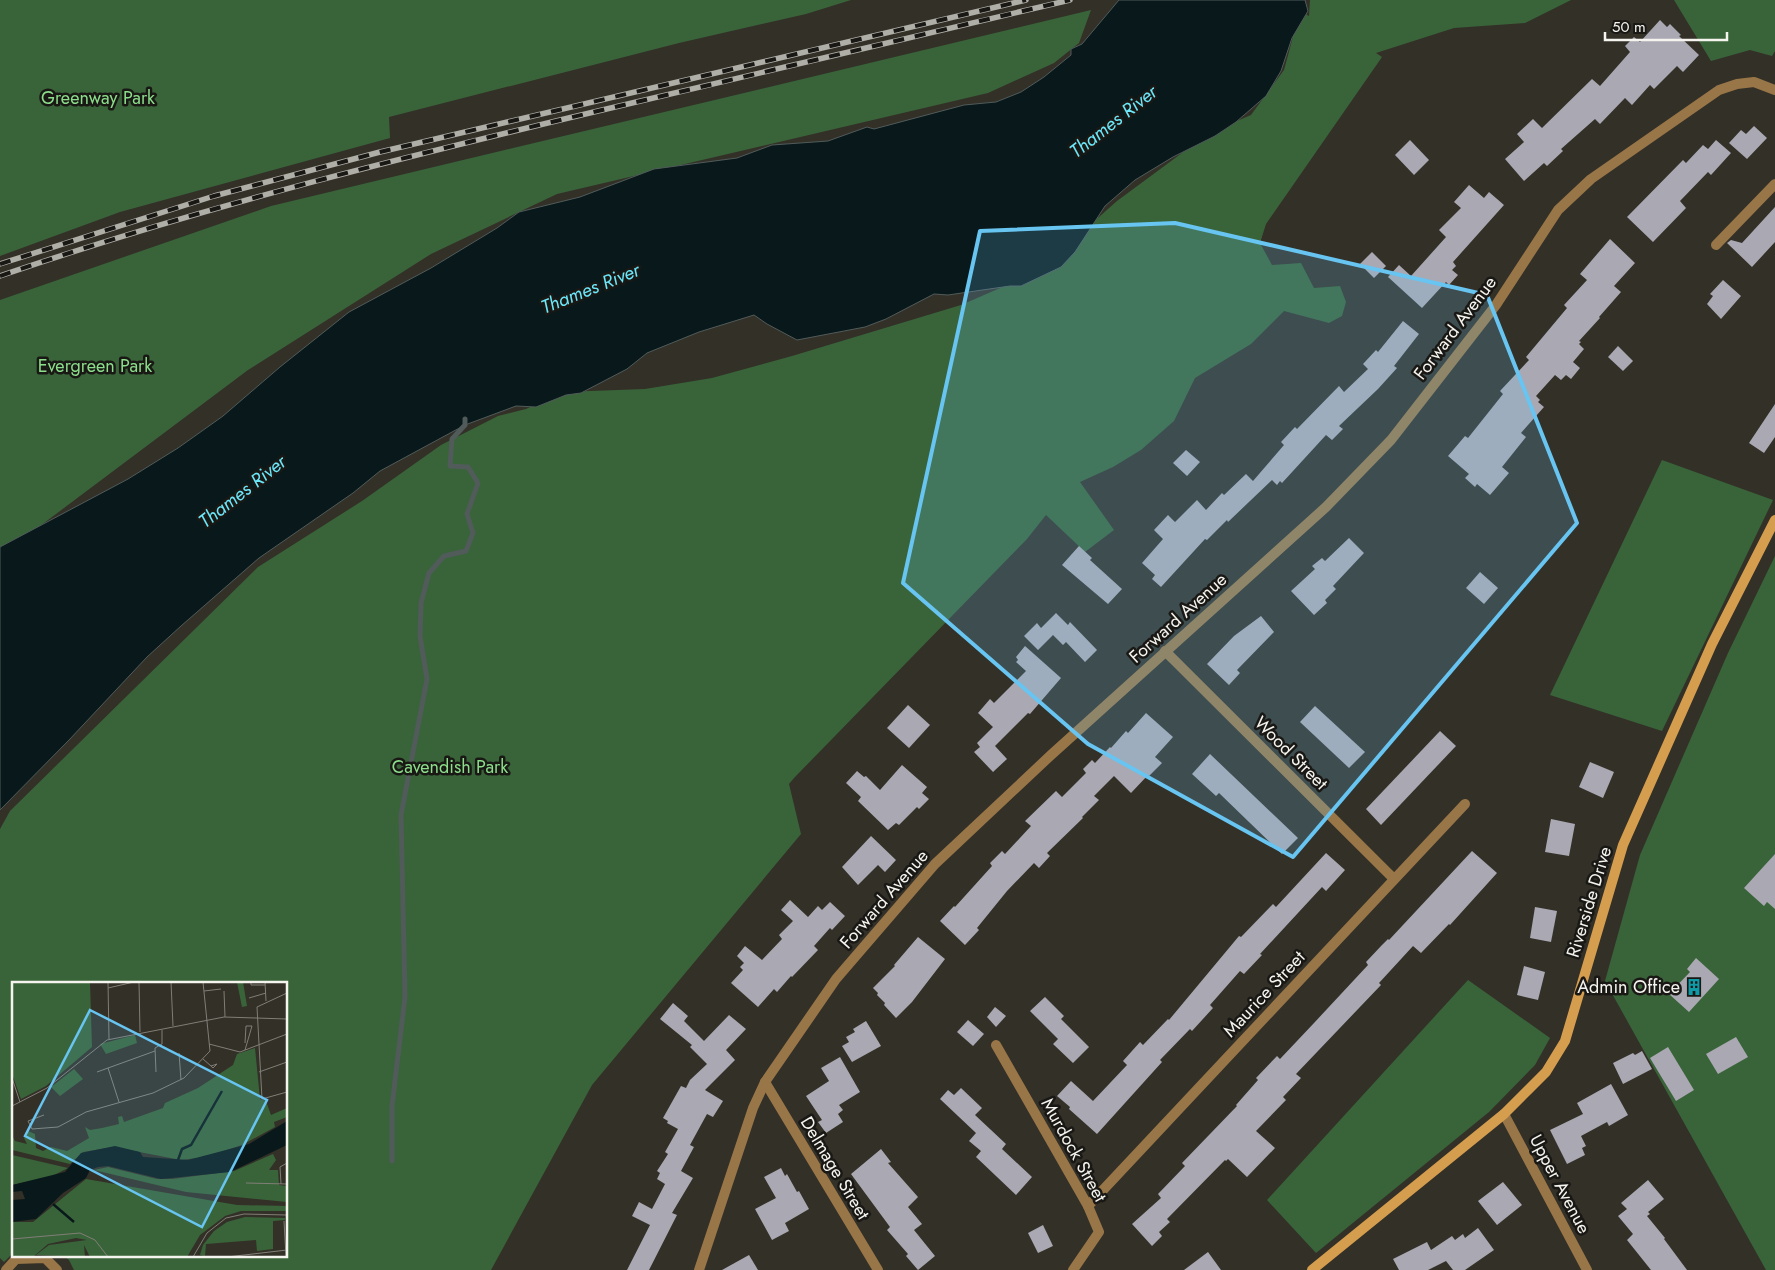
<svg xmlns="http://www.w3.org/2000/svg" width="1775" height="1270" viewBox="0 0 1775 1270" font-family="Jost,sans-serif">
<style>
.green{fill:#396439}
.water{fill:#09191b;stroke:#505b5a}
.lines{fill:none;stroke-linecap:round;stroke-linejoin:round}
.stream{stroke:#505b5a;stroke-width:5}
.building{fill:#aaa8b2}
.street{stroke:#997648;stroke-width:10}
.secondary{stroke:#d59d4e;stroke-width:10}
.rail-casing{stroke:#afaea7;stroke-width:5.5}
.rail{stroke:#191815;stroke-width:4;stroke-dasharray:11;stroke-linecap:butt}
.marked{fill:#68c4f0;fill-opacity:0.2;stroke:#68c4f0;stroke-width:4;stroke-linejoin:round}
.labels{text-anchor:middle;stroke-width:5;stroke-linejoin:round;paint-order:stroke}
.park-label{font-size:18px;fill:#8bde8a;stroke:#191815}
.street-label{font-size:18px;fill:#f5f4ee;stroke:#191815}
.poi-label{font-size:18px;fill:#f5f4ee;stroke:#191815;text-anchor:end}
.water-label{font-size:19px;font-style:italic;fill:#6be8fa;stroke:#191815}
.inset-river{fill:none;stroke:#09191b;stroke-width:2.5}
.inset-road{fill:none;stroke:#817e77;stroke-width:1}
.view{fill:#68c4f0;fill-opacity:0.15;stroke:#68c4f0;stroke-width:2.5}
.inset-edge{fill:none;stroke:#f5f4ee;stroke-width:2.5}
</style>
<rect width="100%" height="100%" fill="#333028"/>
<g class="green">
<path d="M0,0H851L806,14L679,43L389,117L390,138L120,212L0,256Z"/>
<path d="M1310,0H1571L1525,23L1454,28L1376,53L1382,57L1266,224L1260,243L1272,265L1301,263L1314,288L1340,286L1346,302L1342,316L1329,323L1284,311L1251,344L1195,378L1174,421L1141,450L1113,467L1080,482L1114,530L1085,552L1046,515L1027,539L794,778L789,784L801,834L592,1085L491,1270H74L69,1260L64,1256H286V984H14V1252L4,1262L0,1258V829L10,811L258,567L362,501L441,445L498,416L526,409L563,392L645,389L712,378L792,356L961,305L1037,272L1117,201L1209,133L1251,115L1284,70L1300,11L1309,16Z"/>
<path d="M1674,0H1775V51L1772,56L1750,50L1711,61Z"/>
<path d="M1091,10L1079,43L1054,63L988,93L557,194L431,254L248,370L0,556V300L271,206Z"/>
<path d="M1662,460L1773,500L1662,731L1550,695Z"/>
<path d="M1775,556V1270H1766L1605,981L1640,855L1728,653Z"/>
<path d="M1468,980L1550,1038L1535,1065L1489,1112L1316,1253L1267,1200Z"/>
</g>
<path class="water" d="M1119,0H1305L1308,11L1292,38L1281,71L1266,96L1236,122L1215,136L1173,157L1135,180L1105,206L1075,252L1061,267L1021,286H1010L948,295L934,294L886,319L865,327L797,340L767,324L754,315L699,332L647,353L627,369L581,393L566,395L536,407L516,406L465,425L380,471L353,493L259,558L181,626L147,657L69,740L0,810V547L128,479L178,448L223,416L280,367L349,312L431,268L497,228L519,212L580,197L654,169L737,158L772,145L828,141L867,127L874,129L964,105L996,102L1021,92L1044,77L1071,55V49L1082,44Z"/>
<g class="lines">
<path class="stream" d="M392,1161V1106L405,997L401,815L427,679L420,636L421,603L429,573L444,556L466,551L473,533L467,514L478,483L468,467L450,466L452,439L465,425V419"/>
</g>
<g class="building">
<path d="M1660,20L1667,27L1670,24L1681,35L1679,36L1699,55L1683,72L1677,66L1654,89L1650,85L1632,105L1625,98L1600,124L1595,119L1561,149L1563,151L1547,166L1544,163L1524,181L1505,159L1524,142L1517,134L1533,119L1542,128L1592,79L1600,86L1630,52L1625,46L1634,37L1640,42Z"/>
<path d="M1754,126L1767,138L1747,159L1729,143L1741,130L1746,134Z"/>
<path d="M1410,140L1429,160L1414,175L1395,155Z"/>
<path d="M1716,140L1731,153L1711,175L1708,172L1680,201L1686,208L1653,242L1627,217L1683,160L1686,163L1703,145L1708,149Z"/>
<path d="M1469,185L1484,198L1489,192L1504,205L1453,262L1456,266L1452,270L1458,275L1449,285L1446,282L1422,308L1388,277L1399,265L1411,276L1446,237L1439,230L1461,208L1454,202Z"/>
<path d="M1775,207V242L1752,267L1727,243L1731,240L1742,243Z"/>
<path d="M1610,239L1635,263L1614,286L1621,292L1599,317L1600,318L1579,341L1581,342L1579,344L1584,349L1573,362L1580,368L1571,379L1566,375L1561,380L1555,375L1536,396L1540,400L1538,402L1544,407L1521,433L1526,437L1502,467L1509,473L1490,495L1477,484L1475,487L1465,478L1469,474L1448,456L1465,436L1468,438L1503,394L1500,391L1529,360L1526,357L1567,308L1564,305L1587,280L1580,274Z"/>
<path d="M1372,252L1386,266L1374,278L1360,264Z"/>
<path d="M1723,280L1741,296L1721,319L1707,304L1713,296L1710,294Z"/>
<path d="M1403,321L1419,334L1394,366L1397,368L1378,389L1339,426L1343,429L1332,440L1326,435L1282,483L1280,481L1277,485L1272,480L1228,522L1227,520L1207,540L1205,539L1161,587L1152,579L1155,575L1142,563L1163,539L1154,530L1168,515L1175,522L1197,500L1206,510L1222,493L1224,495L1246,474L1253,481L1284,445L1281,442L1295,427L1297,429L1339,386L1344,392L1368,369L1363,364L1376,350L1378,352Z"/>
<path d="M1618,346L1633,361L1623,371L1608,357Z"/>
<path d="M1775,404V437L1764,453L1749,443Z"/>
<path d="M1186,450L1200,462L1187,476L1173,463Z"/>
<path d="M1349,538L1364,553L1333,586L1336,589L1325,600L1327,603L1314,615L1291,591L1315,569L1312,566L1322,558L1325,561Z"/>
<path d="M1079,546L1092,558L1090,560L1122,589L1108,604L1062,565Z"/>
<path d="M1480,572L1498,588L1484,604L1466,588Z"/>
<path d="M1056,613L1068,625L1070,622L1097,650L1085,662L1066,642L1063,645L1053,635L1038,650L1024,636L1037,623L1041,628Z"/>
<path d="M1261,616L1274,632L1237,670L1240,673L1229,685L1207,664L1234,636Z"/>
<path d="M1025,646L1061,678L1030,714L1028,713L995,746L1007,759L993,772L974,752L980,747L977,743L993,727L978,713L990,699L994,703L1026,671L1016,662L1018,660L1016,657Z"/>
<path d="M908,705L930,725L909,748L887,728Z"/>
<path d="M1315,706L1365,752L1349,768L1300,722Z"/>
<path d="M1146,713L1173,737L1155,757L1162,763L1149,776L1148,775L1131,793L1114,776L1094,796L1099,800L1082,817L1083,818L1047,853L1050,856L1039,868L1034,863L1007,891L977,928L979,930L965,945L940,921L954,906L955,907L992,866L990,863L1002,851L1005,854L1031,826L1025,821L1056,791L1062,797L1086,773L1083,769L1092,760L1095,763L1110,747L1111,748L1126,731L1128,733Z"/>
<path d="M1440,731L1456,746L1381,825L1366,809Z"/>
<path d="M1210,754L1298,838L1282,854L1219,793L1216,796L1192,774Z"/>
<path d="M1590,762L1614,772L1603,798L1579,787Z"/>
<path d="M902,765L927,787L922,793L929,799L919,809L917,807L899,825L896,823L888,830L858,801L861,797L846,783L857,771L864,777L866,776L880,790Z"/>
<path d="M1551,819L1575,824L1569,856L1545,852Z"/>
<path d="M871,836L896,860L885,872L878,865L858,885L842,867Z"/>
<path d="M1472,851L1497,873L1450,925L1449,924L1421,953L1413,946L1379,983L1381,985L1296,1074L1301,1078L1283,1097L1286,1100L1256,1131L1275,1148L1247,1177L1228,1159L1226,1161L1225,1160L1167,1219L1170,1222L1159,1232L1162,1236L1152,1246L1132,1224L1161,1198L1158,1194L1185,1166L1182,1163L1237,1106L1236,1105L1258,1080L1256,1078L1277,1056L1280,1059L1314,1023L1368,965L1366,962L1382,945L1388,939L1389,940Z"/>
<path d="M1326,853L1345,870L1326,891L1322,887L1260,954L1262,955L1244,974L1240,971L1210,1005L1213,1008L1192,1031L1190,1029L1160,1060L1162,1062L1097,1134L1069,1109L1070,1107L1057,1096L1071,1081L1093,1101L1127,1065L1123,1061L1140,1042L1143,1045L1168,1019L1169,1020L1239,936L1241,937L1273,904L1276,907Z"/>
<path d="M1775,854V909L1767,902L1764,906L1744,888Z"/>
<path d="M790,900L808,917L818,906L822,910L830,902L845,916L832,930L830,928L814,946L818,950L792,977L791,976L777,992L774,989L758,1007L731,983L743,970L740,967L744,963L737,956L745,946L762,960L782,939L779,935L793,921L781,910Z"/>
<path d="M1535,907L1557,911L1551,942L1530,938Z"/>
<path d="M918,937L945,959L912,1002L896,1018L884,1005L885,1003L877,995L878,993L873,988L895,966L894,965Z"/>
<path d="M1696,958L1719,979L1689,1012L1669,994L1690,972L1687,969Z"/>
<path d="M1524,966L1545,972L1538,1000L1517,995Z"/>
<path d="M1045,997L1064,1016L1061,1019L1089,1047L1073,1063L1053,1044L1058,1039L1030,1011Z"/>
<path d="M673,1003L688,1016L684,1021L704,1041L729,1015L746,1029L726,1050L735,1060L705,1090L723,1101L713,1117L707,1114L690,1145L694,1147L681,1171L693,1178L672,1213L677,1215L649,1270H627L650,1225L632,1216L639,1202L652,1209L665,1184L657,1179L660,1173L657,1171L668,1154L665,1152L678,1129L667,1123L668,1121L663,1118L681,1086L686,1088L690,1080L707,1064L690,1047L692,1045L660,1019Z"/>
<path d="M995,1007L1006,1016L996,1027L987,1017Z"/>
<path d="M968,1020L984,1034L973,1046L957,1032Z"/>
<path d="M866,1021L881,1046L852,1062L842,1046L849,1042L846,1037L855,1032L853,1029Z"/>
<path d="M1736,1037L1748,1057L1718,1074L1706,1054Z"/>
<path d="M1668,1047L1694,1090L1676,1101L1650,1058Z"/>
<path d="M1642,1051L1652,1069L1623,1084L1613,1063L1633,1053L1635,1055Z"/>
<path d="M840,1057L860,1092L839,1105L843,1110L838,1114L843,1122L826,1133L818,1122L822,1120L806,1096L829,1081L821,1068Z"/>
<path d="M1611,1084L1628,1115L1609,1126L1607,1122L1581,1136L1586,1146L1582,1148L1585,1155L1567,1164L1550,1130L1583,1114L1577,1103Z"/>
<path d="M961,1088L982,1108L975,1115L1006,1144L1002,1149L1032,1177L1016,1195L976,1157L981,1151L969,1141L976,1133L940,1099L948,1090L954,1095Z"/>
<path d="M881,1149L891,1162L888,1163L918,1197L908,1207L922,1224L914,1230L935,1256L918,1270L906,1256L908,1254L887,1230L890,1227L851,1174Z"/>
<path d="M781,1168L785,1176L787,1174L797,1192L799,1191L809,1209L785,1223L789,1231L772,1240L755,1209L776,1198L764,1177Z"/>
<path d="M1648,1180L1664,1199L1648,1212L1650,1214L1647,1216L1665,1238L1664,1239L1687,1270H1651L1627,1240L1633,1234L1618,1216L1627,1209L1621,1203Z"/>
<path d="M1503,1182L1522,1205L1497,1225L1478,1201Z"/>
<path d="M1043,1225L1053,1246L1038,1253L1028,1233Z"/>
<path d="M1478,1228L1494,1250L1465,1270H1453L1446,1261L1428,1270H1399L1393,1259L1427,1242L1431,1250L1452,1236L1455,1240L1463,1234L1465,1238Z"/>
<path d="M1208,1252L1221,1270H1184Z"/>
<path d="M749,1255L758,1270H722Z"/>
</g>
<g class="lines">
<g class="street">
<path d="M1716,245L1775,184"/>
<path d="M1165,651L1394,879"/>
<path d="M996,1045L1088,1206L1099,1232L1073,1270"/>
<path d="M765,1082L878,1270"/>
<path d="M1504,1114L1587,1270"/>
<path d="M1088,1206L1465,804"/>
<path d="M6,1270L16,1259L45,1258L57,1270"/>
<path d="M699,1270L753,1108L765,1082L836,979L935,864L1051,755L1326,507L1391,440L1496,305L1558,210L1591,179L1719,90L1737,84L1754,82L1775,90"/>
</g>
<path class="secondary" d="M1312,1270L1504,1114L1546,1072L1565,1041L1623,845L1712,644L1775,520"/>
<g class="rail-casing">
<g id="rail">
<path d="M0,264L214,196L380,152L1026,0"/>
<path d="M0,276C207,205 419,153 632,103C778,69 924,34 1070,0"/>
</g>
</g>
<use href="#rail" class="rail"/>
</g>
<path class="marked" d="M1175,223L1487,295L1577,523L1293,857L1088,744L903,583L980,231Z"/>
<defs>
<g id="building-bare" transform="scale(1.35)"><path d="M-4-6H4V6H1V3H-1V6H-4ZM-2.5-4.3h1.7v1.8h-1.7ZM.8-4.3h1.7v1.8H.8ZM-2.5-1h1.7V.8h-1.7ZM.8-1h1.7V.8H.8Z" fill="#0f9aa8" stroke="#191815" stroke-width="2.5" paint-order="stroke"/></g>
</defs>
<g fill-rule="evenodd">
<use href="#building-bare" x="1694" y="987"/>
</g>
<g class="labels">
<g class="park-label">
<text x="98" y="104">Greenway Park</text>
<text x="95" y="372">Evergreen Park</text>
<text x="450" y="773">Cavendish Park</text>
</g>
<g class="street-label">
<text transform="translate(1455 328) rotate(-53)" y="6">Forward Avenue</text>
<text transform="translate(1178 618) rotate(-42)" y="6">Forward Avenue</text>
<text transform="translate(1291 753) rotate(45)" y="6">Wood Street</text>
<text transform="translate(884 899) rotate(-49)" y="6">Forward Avenue</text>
<text transform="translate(1589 902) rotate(-73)" y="6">Riverside Drive</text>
<text transform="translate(1264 994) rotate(-47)" y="6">Maurice Street</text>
<text transform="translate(1074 1150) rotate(61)" y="6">Murdock Street</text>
<text transform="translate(835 1168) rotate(59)" y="6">Delmage Street</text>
<text transform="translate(1560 1184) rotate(62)" y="6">Upper Avenue</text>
</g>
<g class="poi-label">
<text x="1680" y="993">Admin Office</text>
</g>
<g class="water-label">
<text transform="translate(1113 121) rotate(-38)" y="7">Thames River</text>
<text transform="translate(590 288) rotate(-22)" y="7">Thames River</text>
<text transform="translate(242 491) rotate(-38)" y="7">Thames River</text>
</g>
</g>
<g transform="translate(12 982)">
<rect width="275" height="275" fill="#333028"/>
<path d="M0,0H78L80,65L34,104L9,117L0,92ZM225,0H231L235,24L230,25ZM123,53L125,61L94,72L88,62ZM243,66L248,117L254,119L259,133L275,126V135L262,140L263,145L230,163L193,175L169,178L101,165L71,170L58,182L0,168V153L3,159L15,162L12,156L16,149L23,152L24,166L31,169L39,165L55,169L77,156L73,145L78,148L90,146L107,142L106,135L110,134L112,140L151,126L153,121L186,106L221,83L225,72ZM62,87L71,97L48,114L39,105ZM261,172L264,178L257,188H266L267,203L275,204V220L174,210L82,188L96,185L145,197H160L222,189ZM0,173L56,186L38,195L0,203ZM74,197L225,223L275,224V229H229L213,234L188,253L175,275H78L72,263L73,275L24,273L37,263L75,258L64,256L36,262L21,275H0V240H21ZM233,235L273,236V238L261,239V267L245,269L244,258L194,262L193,274L188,273L191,263L202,249L215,240Z" fill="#396439"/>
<path d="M275,139V163L218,190L149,197L96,184L86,185L78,188L74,196L51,211L24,237L0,240V218L13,217L10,209L0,210V203L53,190L69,171L103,164L128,170L131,175L176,178L237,162Z" fill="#09191b"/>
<path class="inset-river" d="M166,178L170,167L179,163L210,109M41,222L62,240"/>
<path class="inset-road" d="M96,0L97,57M127,0L128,50M159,0L161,44M239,0V3H253M253,0L254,19M96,6L122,0M192,9L209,7M212,9L213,35M275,11L245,25L250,117L275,110M237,16L254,11M233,61L234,44H240L233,68M197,62L228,70L275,52M167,71L169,98M191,77L199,84L201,86L205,82L199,84M96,86L107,120M85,90L143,69M144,90L143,66L150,62V48M247,90L275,80M0,96L8,120M0,124L35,106L95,58L212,35L275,37M32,133L16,139L20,147L46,145L74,130L141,111L172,96L198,69L191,0M234,201L275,202M269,202L268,185L275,181M272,239L274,275M0,257L68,251L83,258L96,275M181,275L195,251L214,236L232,232L275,233M215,275L275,268"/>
<path class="view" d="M78,28L255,118L190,245L13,154Z"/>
<rect width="275" height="275" class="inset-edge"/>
</g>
<path d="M1605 32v8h122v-8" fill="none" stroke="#f5f4ee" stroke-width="2.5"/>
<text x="1612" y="32" font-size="15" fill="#f5f4ee" stroke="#191815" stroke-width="4" paint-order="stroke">50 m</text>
</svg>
